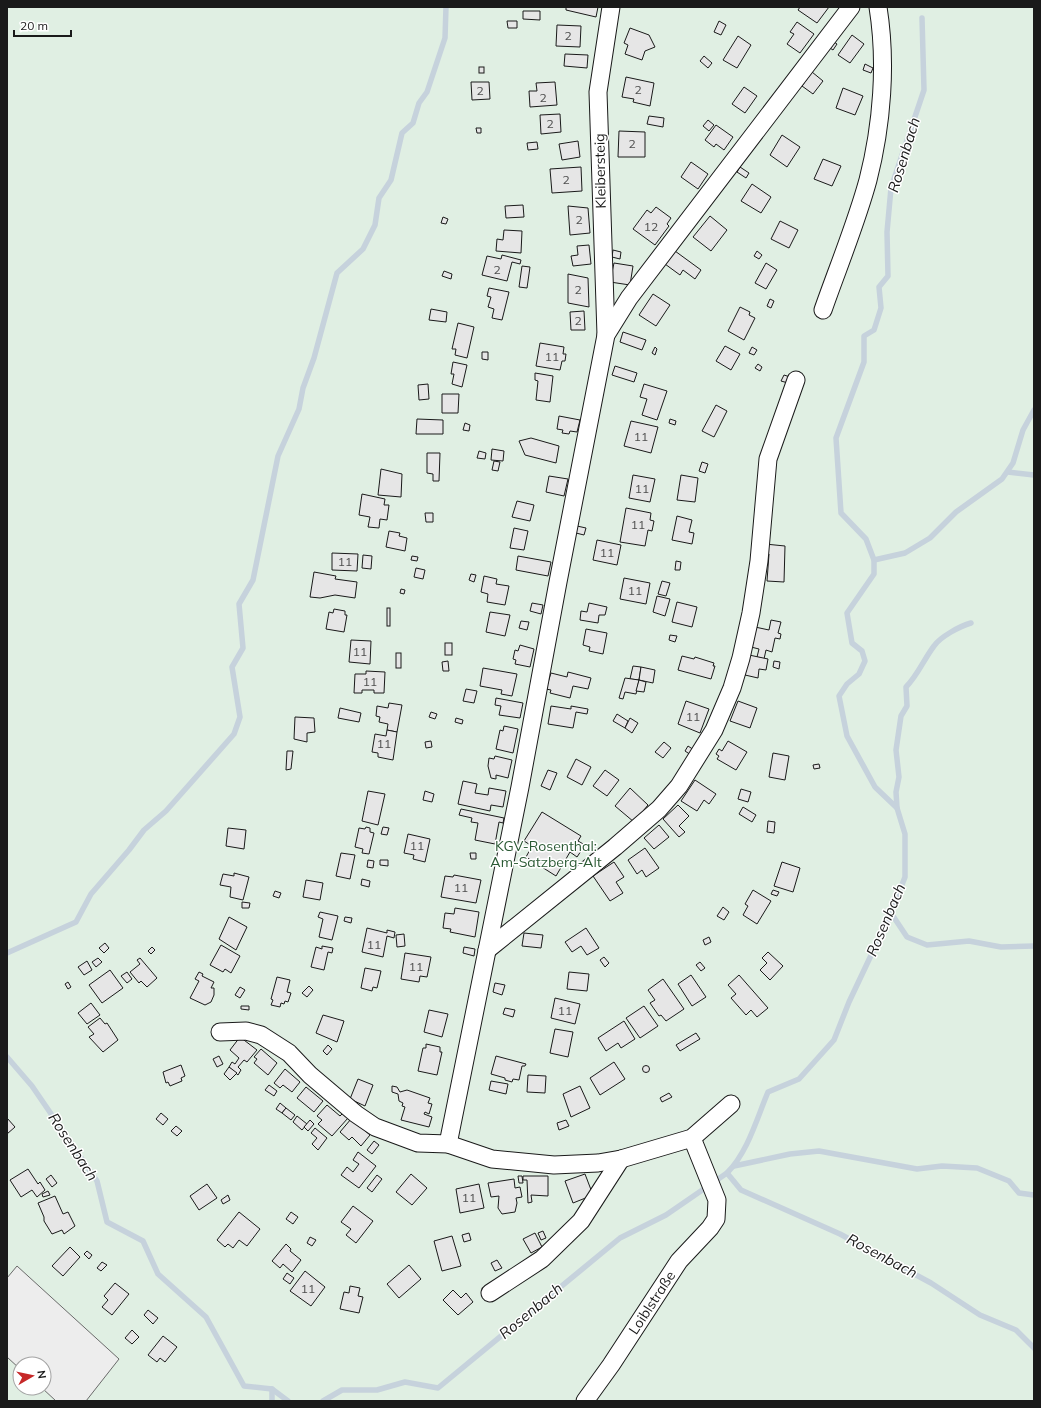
<svg xmlns="http://www.w3.org/2000/svg" width="1041" height="1408" viewBox="0 0 1041 1408" font-family="Mulish,sans-serif">
<style>
.green{fill:#e0efe3;stroke:#6a6a6a;fill-rule:evenodd}
.parking{fill:#ededed;stroke:#6a6a6a}
.lines{fill:none;stroke-linecap:round;stroke-linejoin:round}
.stream{stroke:#c6d2dc;stroke-width:5.5}
.building{fill:#e6e6e6;stroke:#1a1a1a}
.minor-casing{stroke:#1a1a1a;stroke-width:19}
.minor{stroke:#fff;stroke-width:17}
.labels{text-anchor:middle;stroke-width:3;stroke-linejoin:round;paint-order:stroke}
.number-label{font-size:12px;fill:#4d4d4d}
.street-label{font-size:14px;fill:#1a1a1a;stroke:#fff}
.park-label{font-size:14px;fill:#2b5a34;stroke:#fff}
.water-label{font-size:15px;font-style:italic;fill:#1a1a1a;stroke:#fff}
</style>
<rect width="100%" height="100%" fill="#fff"/>
<path class="green" d="M7,7H1034V1401H7ZM20,1364H44V1388H20Z"/>
<path class="parking" d="M17,1266L119,1359L86,1401H56L42,1388H44V1364H20V1369L7,1357V1278Z"/>
<g class="lines">
<g class="stream">
<path d="M1008,472L1034,475"/>
<path d="M874,560L905,553L930,538L956,512L1002,479L1013,463L1023,430L1034,410"/>
<path d="M897,808L896,792L899,777L896,750L901,716L907,706L906,687C918,675 924,659 934,646C940,637 960,626 971,623"/>
<path d="M891,913L907,937L927,945L969,941L1001,947L1034,946"/>
<path d="M7,953L76,922L91,894L129,850L144,830L166,811L234,734L240,717L232,667L243,648L239,604L253,580L278,456L299,409L303,388L314,358L337,273L363,249L375,225L379,198L391,180L402,133L413,123L419,103L427,92L445,38L446,7"/>
<path d="M7,1057L32,1086L97,1181L107,1222L143,1241L158,1274L206,1317L244,1386L272,1389L288,1401"/>
<path d="M734,1166L790,1154L819,1151L917,1169L942,1166L977,1168L1009,1181L1019,1193L1034,1195"/>
<path d="M727,1173L741,1190L840,1234L931,1283L980,1315L1016,1330L1034,1348"/>
<path d="M272,1389V1401"/>
<path d="M323,1401L342,1390H377L405,1382L438,1388L620,1238L666,1215L727,1173C748,1152 757,1118 768,1092L799,1079L834,1040L849,1002L891,913L905,877V834L897,808L875,787L847,736L839,696L847,684L859,674L865,661L862,651L852,643L847,613L874,574V560L866,539L841,513L836,438L864,362V336L874,330L881,308L879,287L888,276L887,232L891,188L924,90L922,18"/>
</g>
</g>
<g class="building">
<path d="M566,7H598L596,17L566,10Z"/>
<path d="M800,7H829L817,23L798,10Z"/>
<path d="M523,11H540V20L523,19Z"/>
<path d="M507,21H517V28H508Z"/>
<path d="M719,21L726,25L721,35L714,32Z"/>
<path d="M797,22L814,34L800,53L787,44L794,34L790,32Z"/>
<path d="M557,25L581,26L580,47L556,46Z"/>
<path d="M630,28L649,35L655,47L645,51L642,60L625,54L628,45L624,43Z"/>
<path d="M852,35L864,44L850,63L838,55Z"/>
<path d="M738,36L751,45L737,68L723,60Z"/>
<path d="M834,42L837,44L833,50L830,48Z"/>
<path d="M565,54L588,55L587,68L564,66Z"/>
<path d="M704,56L712,63L708,68L700,61Z"/>
<path d="M865,64L873,68L871,73L863,70Z"/>
<rect x="479" y="67" width="5" height="6"/>
<path d="M812,72L823,81L813,94L802,86Z"/>
<path d="M626,77L654,83L650,106L633,102L634,99L622,97Z"/>
<path d="M471,82H489L490,99L472,100Z"/>
<path d="M555,82L557,105L530,107L529,91H537L536,83Z"/>
<path d="M744,87L757,96L745,113L732,104Z"/>
<path d="M843,88L863,96L855,115L836,108Z"/>
<path d="M560,114L561,132L541,134L540,115Z"/>
<path d="M649,116L664,118L663,127L647,124Z"/>
<path d="M708,120L714,125L709,131L703,126Z"/>
<path d="M716,125L733,137L724,150L716,144L714,147L705,140Z"/>
<path d="M476,128H481V133H477Z"/>
<path d="M619,131L645,132V157H618Z"/>
<path d="M782,135L800,147L787,167L770,155Z"/>
<path d="M578,141L580,157L562,160L559,144Z"/>
<path d="M537,142L538,149L528,150L527,143Z"/>
<path d="M823,159L841,166L832,186L814,179Z"/>
<path d="M691,162L708,174L698,189L681,177Z"/>
<path d="M581,167L582,191L552,193L550,169Z"/>
<path d="M740,167L749,173L746,178L737,172Z"/>
<path d="M752,184L771,197L761,213L741,201Z"/>
<path d="M523,205L524,217L506,218L505,206Z"/>
<path d="M568,206L588,208L590,233L570,235Z"/>
<path d="M656,207L671,218L667,224L669,226L655,245L633,229L647,210L651,213Z"/>
<path d="M710,216L727,230L711,251L693,237Z"/>
<path d="M443,217L448,219L446,224L441,223Z"/>
<path d="M780,221L798,230L789,248L771,239Z"/>
<path d="M504,230L522,231L521,253L496,251L497,239L503,240Z"/>
<path d="M589,245L591,264L573,266L571,256L578,255L577,246Z"/>
<path d="M613,250L621,252L620,259L612,257Z"/>
<path d="M675,251L701,270L695,279L683,270L680,275L665,264Z"/>
<path d="M757,251L762,255L759,259L754,256Z"/>
<path d="M502,255L521,260L520,264L512,262L507,281L482,275L487,256L501,259Z"/>
<path d="M614,263L633,266L630,285L610,282Z"/>
<path d="M766,263L777,270L766,289L755,283Z"/>
<path d="M522,266L530,267L527,288L519,287Z"/>
<path d="M444,271L452,274L451,279L442,276Z"/>
<path d="M568,274L588,278L589,307L568,303Z"/>
<path d="M489,288L509,292L502,320L492,318L494,309L488,307L491,297L487,296Z"/>
<path d="M653,294L670,305L656,326L639,315Z"/>
<path d="M770,299L774,301L771,308L767,306Z"/>
<path d="M740,307L750,312L749,315L755,318L744,340L728,331Z"/>
<path d="M431,309L447,312L446,322L429,320Z"/>
<path d="M584,311L585,330H571L570,312Z"/>
<path d="M458,323L474,327L467,358L455,355L456,349H452Z"/>
<path d="M623,332L646,340L642,350L620,342Z"/>
<path d="M540,343L564,347L563,354H566L565,361H562L560,370L536,366Z"/>
<path d="M725,346L740,354L731,370L716,361Z"/>
<path d="M655,347L657,349L655,355L652,353Z"/>
<path d="M752,347L757,350L754,355L749,353Z"/>
<path d="M482,352H488V360L482,359Z"/>
<path d="M453,362L467,365L462,387L452,384L454,374H451Z"/>
<path d="M758,364L762,367L760,371L755,368Z"/>
<path d="M615,366L637,373L634,382L612,375Z"/>
<path d="M535,373L553,376L550,402L536,400L538,381L535,380Z"/>
<path d="M784,375L790,377L788,383L781,381Z"/>
<path d="M428,384L429,399L419,400L418,385Z"/>
<path d="M644,384L667,391L657,420L642,415L647,399L640,397Z"/>
<path d="M442,394H459L458,413H442Z"/>
<path d="M716,405L727,411L714,437L702,431Z"/>
<path d="M559,416L580,420L577,432L570,431L569,434L562,433L563,430L557,429Z"/>
<path d="M417,419L443,420V434H416Z"/>
<path d="M670,419L676,421L675,425L669,423Z"/>
<path d="M631,421L658,427L651,453L624,446Z"/>
<path d="M465,423L470,425L469,431L463,430Z"/>
<path d="M531,438L559,446L556,463L525,455L519,441Z"/>
<path d="M492,449L504,451L503,461L491,460Z"/>
<path d="M479,451L486,453L485,459L477,458Z"/>
<path d="M427,453H440L439,481H433V474L427,473Z"/>
<path d="M494,461L500,462L498,471L492,470Z"/>
<path d="M702,462L708,464L705,473L699,471Z"/>
<path d="M381,469L402,474L401,497L378,495Z"/>
<path d="M633,475L655,479L650,502L629,498Z"/>
<path d="M681,475L698,478L695,502L677,500Z"/>
<path d="M549,476L568,479L564,496L546,492Z"/>
<path d="M362,494L385,499L384,505H389L387,520L380,519L379,528L368,527L370,517L359,515Z"/>
<path d="M517,501L534,505L530,521L512,517Z"/>
<path d="M626,508L651,513L650,520L654,521L652,531L648,530L645,546L620,542Z"/>
<path d="M425,513H433V522H426Z"/>
<path d="M677,516L692,520L689,532L694,533L692,544L672,540Z"/>
<path d="M577,526L586,528L584,535L576,533Z"/>
<path d="M514,528L528,531L524,550L510,548Z"/>
<path d="M389,531L400,533L399,536L407,538L405,551L386,547Z"/>
<path d="M597,540L621,545L617,565L593,560Z"/>
<path d="M765,544L785,546L784,582L767,581L769,554H765Z"/>
<path d="M332,553L358,554L357,571L332,570Z"/>
<path d="M363,555L372,556L371,569L362,568Z"/>
<path d="M412,556L418,557L417,561L411,560Z"/>
<path d="M518,556L551,562L548,576L516,570Z"/>
<path d="M676,561L681,562L680,570H675Z"/>
<path d="M416,568L425,570L423,579L414,577Z"/>
<path d="M314,572L336,576L335,579L357,582L355,598L335,595L320,598L310,597Z"/>
<path d="M471,574L476,575L474,582L469,580Z"/>
<path d="M484,576L497,579L496,584L509,586L505,605L487,602L488,594L481,592Z"/>
<path d="M624,578L650,583L646,604L620,599Z"/>
<path d="M662,581L670,583L666,596L658,594Z"/>
<path d="M401,589L405,590L404,594L400,593Z"/>
<path d="M657,596L670,599L665,616L653,612Z"/>
<path d="M677,602L697,607L692,627L672,622Z"/>
<path d="M532,603L543,605L541,614L530,611Z"/>
<path d="M589,603L607,607L605,615H599L598,623L580,620L581,611L587,612Z"/>
<rect x="387" y="608" width="3" height="18"/>
<path d="M334,609L345,611V615H347L344,632L326,629L329,612L333,613Z"/>
<path d="M490,612L510,615L505,636L486,632Z"/>
<path d="M771,620L781,622L778,633L781,634L780,639L775,638L772,652L766,650L764,659L757,657L759,649L751,647L755,627L769,630Z"/>
<path d="M521,621L529,622L527,630L519,628Z"/>
<path d="M586,629L607,633L603,654L589,651L590,647L583,645Z"/>
<path d="M670,635L677,636L675,642L669,640Z"/>
<path d="M351,640L371,641L370,664L349,662Z"/>
<rect x="445" y="643" width="7" height="12"/>
<path d="M520,645L534,649L530,667L515,664L516,660L513,659L515,650L518,651Z"/>
<rect x="396" y="653" width="5" height="15"/>
<path d="M749,655L768,659L766,670L759,669L758,678L745,675Z"/>
<path d="M682,656L694,659L695,657L714,663L713,666H715L711,679L678,670Z"/>
<path d="M448,661L449,671H443L442,662Z"/>
<path d="M774,661L780,662L779,669L773,667Z"/>
<path d="M633,666L641,667L639,680L630,679Z"/>
<path d="M641,667L655,670L653,683L639,680Z"/>
<path d="M483,668L517,674L512,696L501,694L502,690L480,686Z"/>
<path d="M366,671L385,672L384,693H374V690H362V693H354L355,674H366Z"/>
<path d="M568,672L591,678L588,689L573,686L570,698L550,693L551,690L546,689L551,673L567,677Z"/>
<path d="M625,678L639,680L636,694L625,692L623,699L619,698Z"/>
<path d="M639,680L646,682L644,692L636,691Z"/>
<path d="M466,689L477,691L474,703L463,701Z"/>
<path d="M496,698L523,703L520,718L499,715L501,706L495,705Z"/>
<path d="M686,701L709,709L700,733L678,724Z"/>
<path d="M738,701L757,708L750,728L730,721Z"/>
<path d="M389,703L402,705L397,732L387,730L388,724L379,722L380,717L376,716L377,706L388,708Z"/>
<path d="M551,706L571,709V706L588,709L587,714L576,712L573,728L548,724Z"/>
<path d="M340,708L361,713L359,722L338,718Z"/>
<path d="M431,712L437,714L435,719L429,717Z"/>
<path d="M617,714L628,721L625,728L613,721Z"/>
<path d="M295,717L314,718L315,732L307,733V742L294,739Z"/>
<path d="M456,718L463,720L462,724L455,722Z"/>
<path d="M630,718L638,723L632,733L625,728Z"/>
<path d="M504,726L518,729L513,753L496,749L500,730L503,731Z"/>
<path d="M387,730L397,732L393,760L378,757V753L372,752L375,734L386,736Z"/>
<path d="M431,741L432,747L426,748L425,742Z"/>
<path d="M728,741L747,752L736,770L717,759L719,756L716,754L719,749L722,751Z"/>
<path d="M664,742L671,748L663,758L655,752Z"/>
<path d="M688,746L694,750L691,755L685,751Z"/>
<path d="M287,751H293L291,769L286,770Z"/>
<path d="M773,753L789,756L785,780L769,777Z"/>
<path d="M495,756L512,760L508,778L496,775V779L491,778L488,766L489,758L494,759Z"/>
<path d="M576,759L591,767L582,785L567,777Z"/>
<path d="M819,764L820,768L814,769L813,765Z"/>
<path d="M548,770L557,773L550,790L541,786Z"/>
<path d="M605,770L619,780L607,796L593,786Z"/>
<path d="M695,780L716,794L709,804L704,800L697,811L681,801Z"/>
<path d="M463,781L477,784L475,793L488,795L489,788L506,791L503,807L491,805L490,811L458,804Z"/>
<path d="M630,788L648,805L634,822L615,806Z"/>
<path d="M741,789L751,792L748,802L738,799Z"/>
<path d="M368,791L385,794L378,825L362,821Z"/>
<path d="M425,791L434,794L432,802L423,800Z"/>
<path d="M678,805L689,816L679,826L685,832L679,837L663,819Z"/>
<path d="M743,807L756,815L752,822L739,814Z"/>
<path d="M461,809L504,818L503,823L499,822L495,844L475,840L478,823L471,822L472,818L459,815Z"/>
<path d="M542,812L581,836L578,841L585,845L577,857L570,852L556,876L526,857L532,846L524,841Z"/>
<path d="M768,821L775,822L774,833L767,832Z"/>
<path d="M659,825L669,837L654,849L644,838Z"/>
<path d="M366,827L370,828V832L374,833L369,854L362,853L363,849L355,847L359,828L365,829Z"/>
<path d="M383,827L389,828L387,835L381,834Z"/>
<path d="M228,828L246,830L244,849L226,846Z"/>
<path d="M408,834L430,839L425,862L413,859L414,855L404,853Z"/>
<path d="M645,848L659,868L646,877L642,870L637,874L628,860Z"/>
<path d="M341,853L355,855L350,879L336,876Z"/>
<path d="M470,853H476V859H471Z"/>
<path d="M368,860L374,861L373,868L367,867Z"/>
<path d="M380,860H388V866L380,865Z"/>
<path d="M614,862L624,877L616,882L623,893L610,901L593,876Z"/>
<path d="M782,862L800,868L793,892L774,886Z"/>
<path d="M234,873L249,877L243,900L230,897L231,887L220,885L223,874L234,876Z"/>
<path d="M454,875L481,880L476,903L441,897L445,876L453,877Z"/>
<path d="M362,879L370,881L369,887L361,885Z"/>
<path d="M306,880L323,883L320,900L303,897Z"/>
<path d="M753,890L771,901L757,924L743,915L748,906L745,904Z"/>
<path d="M773,890L779,892L777,896L771,894Z"/>
<path d="M275,891L281,893L279,898L273,896Z"/>
<path d="M242,902L250,903L249,908H242Z"/>
<path d="M723,907L729,912L724,920L717,916Z"/>
<path d="M455,908L479,912L475,937L450,932L451,929L443,928L445,913L454,914Z"/>
<path d="M320,912L338,916L332,940L319,937L323,919L318,917Z"/>
<path d="M229,917L247,927L236,950L219,939Z"/>
<path d="M345,917L352,918L351,923L344,921Z"/>
<path d="M367,928L387,933V930L395,932L394,938L387,936L383,957L362,952Z"/>
<path d="M586,928L599,948L587,955L581,946L572,952L565,942Z"/>
<path d="M524,933L543,935L541,948L522,946Z"/>
<path d="M404,934L405,946L397,947L396,935Z"/>
<path d="M709,937L711,942L705,945L703,940Z"/>
<path d="M105,943L109,948L104,953L99,948Z"/>
<path d="M221,945L240,956L231,973L225,969L223,972L210,965Z"/>
<path d="M322,946L333,948L332,953L328,952L324,970L311,967L316,947L322,949Z"/>
<path d="M152,947L155,950L151,954L148,951Z"/>
<path d="M464,947L475,949L474,956L463,953Z"/>
<path d="M768,952L783,966L770,980L760,970L767,963L762,958Z"/>
<path d="M405,953L431,957L427,977L420,976L419,982L401,979Z"/>
<path d="M604,957L609,963L605,967L600,960Z"/>
<path d="M98,958L102,962L96,967L92,962Z"/>
<path d="M140,958L157,978L147,987L141,981L139,983L130,972L140,964L137,960Z"/>
<path d="M87,961L92,970L84,975L78,967Z"/>
<path d="M700,962L705,968L701,971L696,965Z"/>
<path d="M365,968L381,971L377,988L373,987L372,991L361,988Z"/>
<path d="M110,970L123,988L102,1003L89,985Z"/>
<path d="M127,972L132,979L127,983L121,976Z"/>
<path d="M199,972L203,974L202,976L214,982L211,988H214V995L211,1002L205,1005L190,998L199,981L195,979Z"/>
<path d="M569,972L589,974L587,991L567,989Z"/>
<path d="M691,975L706,997L692,1006L678,984Z"/>
<path d="M739,975L768,1008L757,1017L751,1010L746,1015L731,998L736,994L728,985Z"/>
<path d="M277,977L290,980L287,992L291,993L288,1002L285,1001L284,1004L281,1003L280,1007L271,1005L273,1000L271,999Z"/>
<path d="M663,979L684,1009L666,1021L661,1015L659,1016L650,1003L655,1000L648,990Z"/>
<path d="M68,982L71,987L68,989L65,984Z"/>
<path d="M495,983L505,985L502,995L493,992Z"/>
<path d="M309,986L313,990L307,997L302,993Z"/>
<path d="M240,987L245,990L240,998L235,995Z"/>
<path d="M555,998L580,1004L575,1024L551,1018Z"/>
<path d="M91,1003L100,1015L87,1024L78,1013Z"/>
<path d="M241,1006H249V1010L241,1009Z"/>
<path d="M644,1006L658,1026L640,1038L626,1018Z"/>
<path d="M505,1008L515,1010L513,1017L503,1014Z"/>
<path d="M429,1010L448,1014L442,1037L424,1032Z"/>
<path d="M323,1015L344,1021L337,1042L316,1033Z"/>
<path d="M100,1018L105,1024L107,1023L118,1040L103,1052L89,1037L94,1034L88,1027Z"/>
<path d="M624,1021L635,1039L621,1048L618,1043L606,1051L598,1038Z"/>
<path d="M555,1029L573,1032L568,1057L550,1053Z"/>
<path d="M696,1033L700,1039L680,1051L676,1045Z"/>
<path d="M240,1037L257,1050L247,1062L244,1060L238,1067L241,1070L238,1075L229,1067L232,1062L235,1064L239,1058L230,1050Z"/>
<path d="M426,1044L440,1047V1052H442L437,1075L418,1071L423,1048H426Z"/>
<path d="M328,1045L332,1049L327,1055L323,1051Z"/>
<path d="M261,1049L277,1063L268,1075L254,1063L257,1059L254,1057Z"/>
<path d="M219,1056L223,1064L217,1067L213,1059Z"/>
<path d="M496,1056L526,1064L525,1066H522L519,1080L513,1079L512,1082L505,1080V1078L491,1074Z"/>
<path d="M614,1062L625,1079L600,1095L590,1078Z"/>
<path d="M181,1065L185,1076L181,1078L182,1081L170,1086L168,1082L166,1083L163,1072Z"/>
<circle cx="646" cy="1069" r="3.5"/>
<path d="M229,1067L237,1073L230,1080L224,1074Z"/>
<path d="M285,1069L300,1082L292,1092L283,1085L280,1088L274,1083Z"/>
<path d="M528,1075L546,1076L545,1093L527,1092Z"/>
<path d="M358,1079L373,1085L365,1106L350,1099Z"/>
<path d="M491,1081L508,1084L506,1094L489,1090Z"/>
<path d="M269,1085L277,1091L274,1096L265,1090Z"/>
<path d="M392,1086L397,1087L400,1092L407,1090L430,1098L428,1103L432,1104L429,1114L425,1112L424,1114L432,1117L429,1127L401,1120L405,1107L402,1106L403,1103L399,1101L398,1094L392,1092Z"/>
<path d="M580,1086L590,1108L571,1117L563,1094Z"/>
<path d="M306,1087L323,1101L314,1112L297,1098Z"/>
<path d="M669,1093L672,1097L662,1102L660,1098Z"/>
<path d="M280,1103L286,1108L282,1113L276,1109Z"/>
<path d="M327,1105L340,1116L343,1113L348,1118L332,1136L318,1124L322,1120L317,1116Z"/>
<path d="M286,1108L295,1115L291,1120L282,1113Z"/>
<path d="M161,1113L168,1119L163,1125L156,1119Z"/>
<path d="M297,1116L307,1124L302,1130L293,1122Z"/>
<path d="M7,1118L15,1127L7,1134Z"/>
<path d="M351,1119L370,1135L361,1146L352,1137L349,1140L340,1132Z"/>
<path d="M310,1120L314,1124L308,1131L304,1127Z"/>
<path d="M566,1120L569,1126L559,1130L557,1123Z"/>
<path d="M176,1126L182,1131L177,1136L171,1131Z"/>
<path d="M315,1128L327,1138L318,1150L312,1144L317,1138L311,1133Z"/>
<path d="M374,1141L379,1145L372,1154L367,1150Z"/>
<path d="M358,1152L376,1166L359,1188L341,1175L347,1167L353,1172L359,1164L353,1160Z"/>
<path d="M28,1169L38,1184L40,1182L45,1190L37,1197L32,1190L21,1197L10,1180Z"/>
<path d="M411,1174L427,1188L412,1205L396,1192Z"/>
<path d="M585,1174L593,1195L573,1203L565,1181Z"/>
<path d="M51,1175L57,1183L52,1187L46,1179Z"/>
<path d="M377,1175L382,1179L372,1192L367,1188Z"/>
<path d="M518,1176H522L523,1183H519Z"/>
<path d="M523,1176H548V1196L531,1195L532,1202L528,1203L527,1180H523Z"/>
<path d="M514,1179L515,1188L520,1187L522,1197L516,1198L517,1203L515,1212L502,1214L498,1208L499,1196L491,1197L488,1183Z"/>
<path d="M207,1184L217,1198L199,1210L190,1196Z"/>
<path d="M479,1184L484,1208L460,1213L456,1189Z"/>
<path d="M48,1191L50,1195L43,1197L42,1194Z"/>
<path d="M228,1195L230,1200L223,1204L221,1200Z"/>
<path d="M55,1196L63,1214L68,1212L75,1226L64,1234L62,1230L52,1234L44,1221V1217L38,1203Z"/>
<path d="M353,1206L373,1221L356,1243L346,1235L351,1229L341,1222Z"/>
<path d="M239,1212L260,1229L247,1246L239,1240L233,1248L228,1244L225,1247L217,1240Z"/>
<path d="M291,1212L298,1217L293,1224L286,1219Z"/>
<path d="M543,1231L546,1238L541,1240L538,1233Z"/>
<path d="M469,1233L471,1240L464,1242L462,1235Z"/>
<path d="M535,1233L542,1247L531,1253L523,1239Z"/>
<path d="M452,1236L461,1266L442,1271L434,1241Z"/>
<path d="M310,1237L316,1240L312,1246L307,1243Z"/>
<path d="M286,1244L291,1249L290,1251L301,1260L292,1272L283,1264L280,1268L272,1261Z"/>
<path d="M70,1247L80,1257L63,1276L52,1266Z"/>
<path d="M87,1251L92,1255L89,1259L84,1254Z"/>
<path d="M497,1260L502,1268L495,1271L491,1263Z"/>
<path d="M102,1262L107,1265L101,1271L97,1268Z"/>
<path d="M409,1265L421,1279L399,1298L387,1284Z"/>
<path d="M305,1271L325,1287L311,1306L290,1291Z"/>
<path d="M287,1273L294,1278L290,1284L283,1279Z"/>
<path d="M115,1283L129,1294L112,1315L102,1307L108,1300L104,1296Z"/>
<path d="M350,1286L360,1288L358,1296L363,1297L359,1313L340,1309L344,1292L349,1293Z"/>
<path d="M453,1290L461,1298L466,1293L473,1302L458,1315L443,1300Z"/>
<path d="M148,1310L158,1318L153,1324L144,1315Z"/>
<path d="M132,1330L139,1337L132,1344L125,1338Z"/>
<path d="M163,1336L177,1347L165,1362L160,1358L157,1362L148,1355Z"/>
</g>
<g class="lines">
<g class="minor-casing">
<g id="minor">
<path d="M823,310C838,267 856,224 868,180C882,125 887,63 878,7"/>
<path d="M606,335L598,92L611,7"/>
<path d="M487,950L615,847L659,809L679,786L714,730L732,688L741,658L751,613L759,561L768,459L796,380"/>
<path d="M220,1032L246,1031L261,1035L289,1053L310,1075L356,1114L375,1127L418,1143L448,1144L492,1159L554,1165L598,1163L621,1159L692,1138L731,1104"/>
<path d="M448,1144L520,787L558,582L606,335L629,298L851,7"/>
<path d="M490,1293L542,1259L581,1221L621,1159"/>
<path id="s1" d="M585,1401L611,1365L679,1261L710,1228L716,1219L717,1200L692,1138"/>
</g>
</g>
<use href="#minor" class="minor"/>
</g>
<g class="labels">
<g class="number-label">
<text x="568" y="40">2</text>
<text x="638" y="94">2</text>
<text x="480" y="95">2</text>
<text x="543" y="102">2</text>
<text x="550" y="128">2</text>
<text x="632" y="148">2</text>
<text x="566" y="184">2</text>
<text x="579" y="224">2</text>
<text x="651" y="231">12</text>
<text x="497" y="274">2</text>
<text x="578" y="294">2</text>
<text x="578" y="325">2</text>
<text x="552" y="361">11</text>
<text x="641" y="441">11</text>
<text x="642" y="493">11</text>
<text x="638" y="529">11</text>
<text x="607" y="557">11</text>
<text x="345" y="566">11</text>
<text x="635" y="595">11</text>
<text x="360" y="656">11</text>
<text x="370" y="686">11</text>
<text x="693" y="721">11</text>
<text x="384" y="748">11</text>
<text x="417" y="850">11</text>
<text x="461" y="892">11</text>
<text x="374" y="949">11</text>
<text x="416" y="971">11</text>
<text x="565" y="1015">11</text>
<text x="469" y="1202">11</text>
<text x="308" y="1293">11</text>
</g>
<g class="street-label">
<text transform="translate(600 171) rotate(-91)" y="5">Kleibersteig</text>
<text dy="5" stroke="none"><textPath href="#s1" startOffset="119">Loiblstraße</textPath></text>
</g>
<g class="park-label">
<text x="546" y="851">KGV-Rosenthal:<tspan x="546" dy="16">Am-Satzberg-Alt</tspan></text>
</g>
<g class="water-label">
<text transform="translate(904 155) rotate(-73)" y="5">Rosenbach</text>
<text transform="translate(886 920) rotate(-67)" y="5">Rosenbach</text>
<text transform="translate(73 1147) rotate(57)" y="5">Rosenbach</text>
<text transform="translate(882 1256) rotate(28)" y="5">Rosenbach</text>
<text transform="translate(531 1311) rotate(-40)" y="5">Rosenbach</text>
</g>
</g>
<rect width="1041" height="1408" fill="none" stroke="#1a1a1a" stroke-width="16"/>
<g transform="translate(32 1376) rotate(81)"><circle r="19" fill="#ffffff" stroke="#a3a3a3"/>
<path d="M0-3L7 15L0 10L-7 15Z" fill="#c62828"/>
<text y="-6" font-size="11" font-weight="bold" text-anchor="middle" fill="#1a1a1a">N</text>
</g>
<path d="M14 30v6h57v-6" fill="none" stroke="#1a1a1a" stroke-width="2"/>
<text x="20" y="30" font-size="12" fill="#1a1a1a" stroke="#ffffff" stroke-width="3" paint-order="stroke">20 m</text>
</svg>
